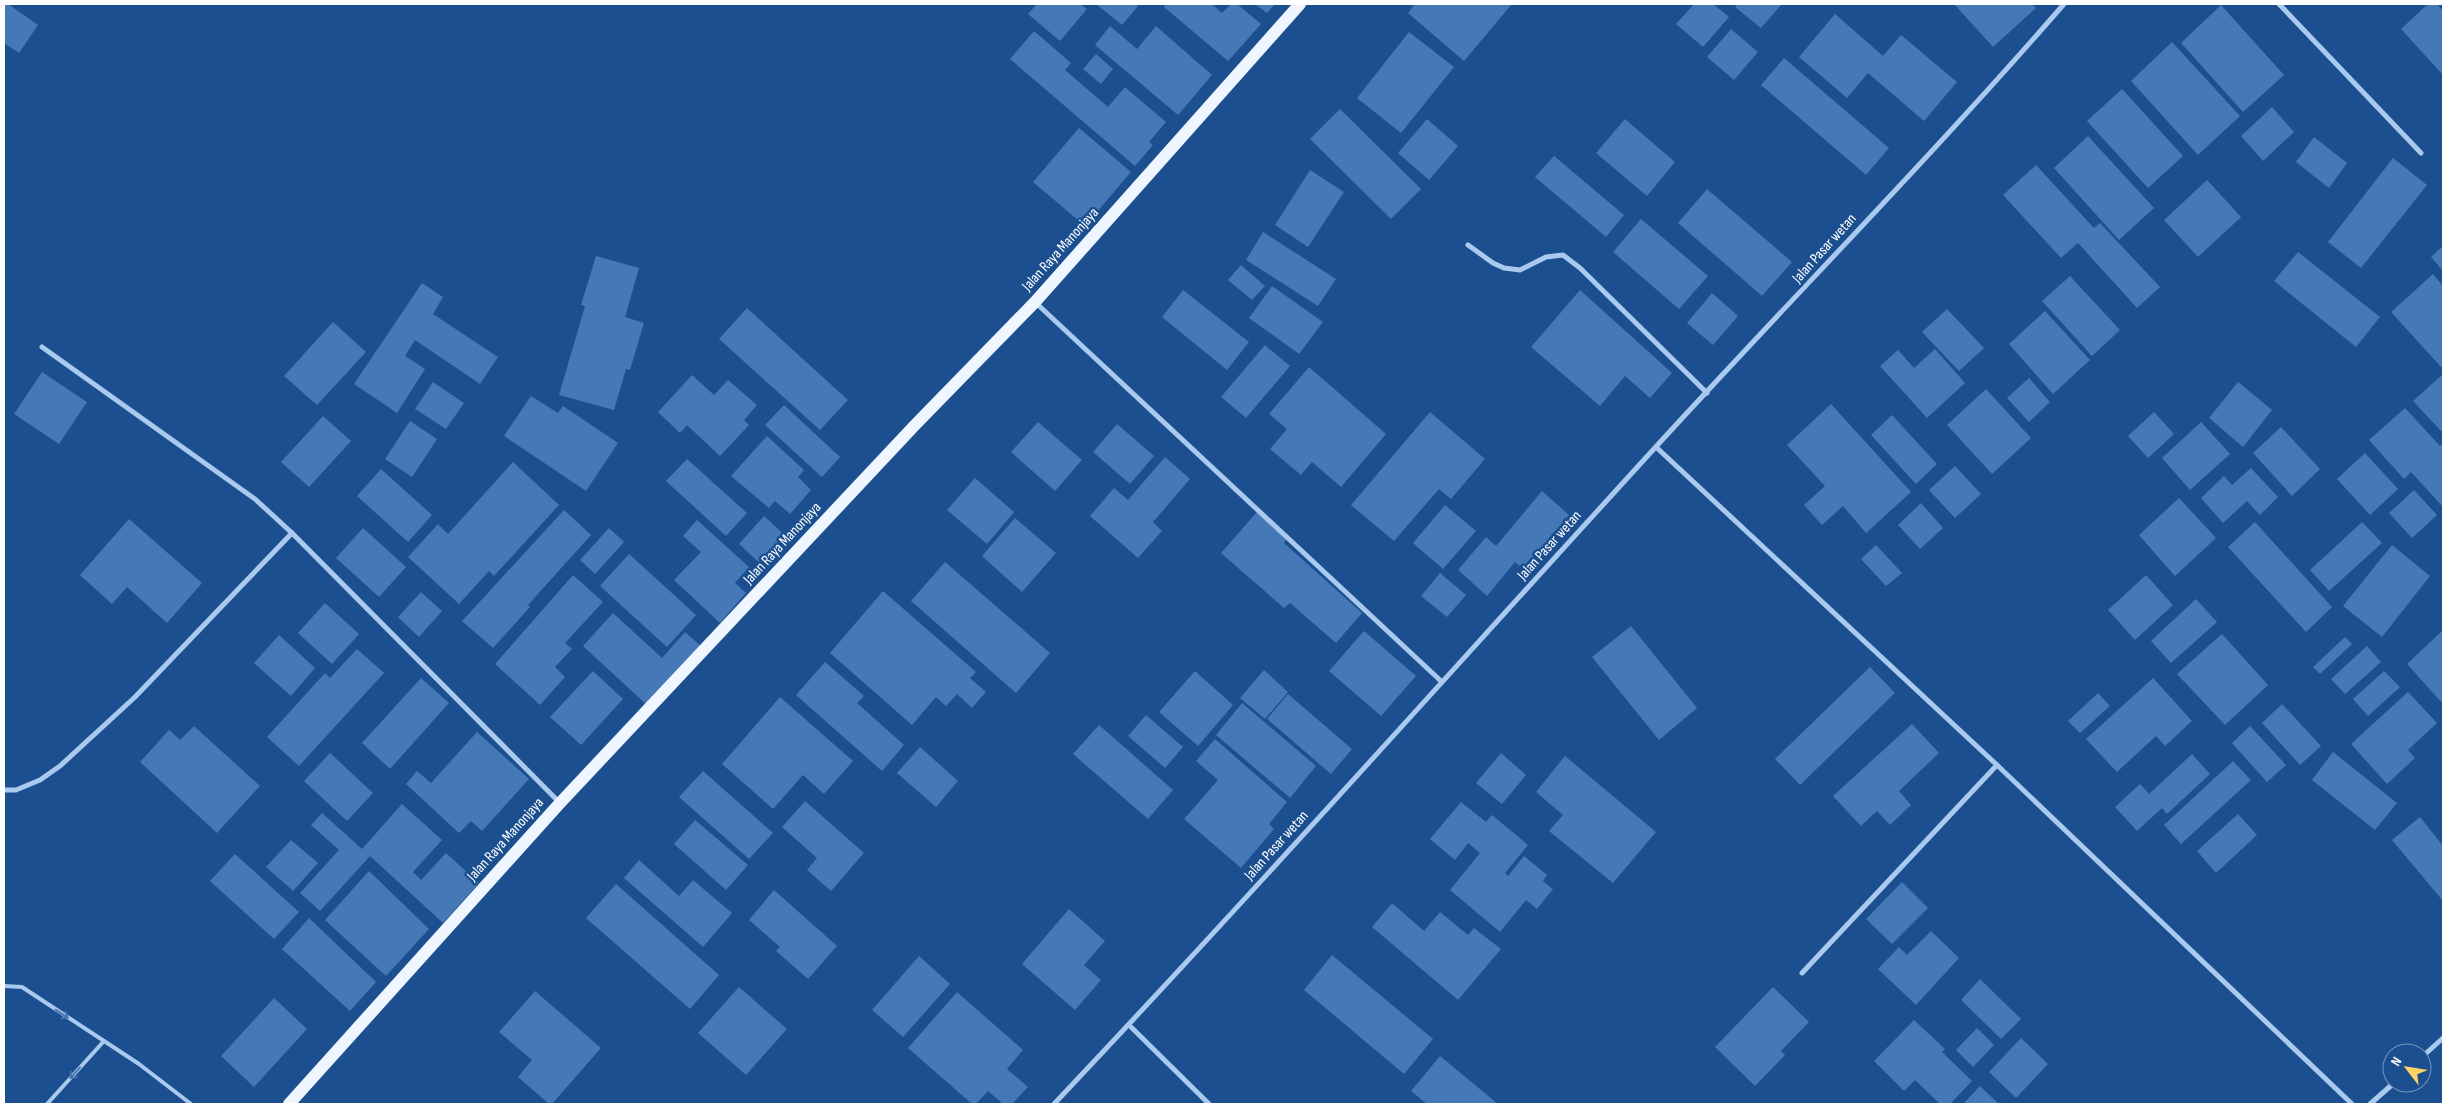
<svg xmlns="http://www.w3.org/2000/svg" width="2447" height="1108" viewBox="0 0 2447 1108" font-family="'Sofia Sans Condensed',sans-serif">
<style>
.building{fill:#4478b7}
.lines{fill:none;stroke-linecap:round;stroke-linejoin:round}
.service{stroke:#a9c9ee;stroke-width:4}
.minor{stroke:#a9c9ee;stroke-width:5}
.primary{stroke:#f0f6ff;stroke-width:12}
.oneway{stroke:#4674ac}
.labels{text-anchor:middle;stroke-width:5;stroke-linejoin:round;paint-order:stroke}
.street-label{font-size:15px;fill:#fff;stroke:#1b4f8f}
</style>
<rect width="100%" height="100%" fill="#1b4f8f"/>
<g class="building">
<path d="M4,4H8L38,25L19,53L4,43Z"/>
<path d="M1037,4H1080L1087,9L1060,41L1028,14Z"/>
<path d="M1096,4H1135L1138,6L1122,25Z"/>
<path d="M1166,4H1212L1222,13L1231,4H1237L1261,24L1228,61L1164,7Z"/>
<path d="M1255,4H1275L1267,13Z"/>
<path d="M1415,4H1512L1464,61L1408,13Z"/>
<path d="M1694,4H1713L1729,17L1703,47L1676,24Z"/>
<path d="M1738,4H1782L1761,28L1735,7Z"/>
<path d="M1954,4H2032L2036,8L1993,47Z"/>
<path d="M2428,4H2437L2443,11V75L2401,29Z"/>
<path d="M2221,5L2284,75L2243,112L2181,43Z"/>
<path d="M1835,14L1883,56L1901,35L1957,82L1924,121L1868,73L1847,98L1799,57Z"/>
<path d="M1110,26L1137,49L1156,26L1212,75L1178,115L1095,45Z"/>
<path d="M1731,29L1758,52L1734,80L1707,57Z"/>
<path d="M1034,31L1071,63L1065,70L1108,107L1125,87L1166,122L1149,142L1153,145L1135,166L1010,59Z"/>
<path d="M1409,32L1454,67L1401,133L1357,98Z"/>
<path d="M2172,42L2240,116L2198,155L2131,81Z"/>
<path d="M1096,54L1113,69L1101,84L1083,69Z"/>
<path d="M1784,58L1889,148L1866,175L1761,85Z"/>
<path d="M2122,89L2183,156L2148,188L2087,121Z"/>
<path d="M2272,107L2294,132L2263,161L2241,136Z"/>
<path d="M1340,109L1421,189L1391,219L1310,139Z"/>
<path d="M1427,119L1458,146L1429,180L1398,153Z"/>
<path d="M1625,119L1675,162L1647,196L1596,153Z"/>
<path d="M1079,128L1131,172L1085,226L1033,182Z"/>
<path d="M2088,136L2154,208L2119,240L2054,168Z"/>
<path d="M2314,137L2347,163L2329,188L2296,162Z"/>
<path d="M1554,156L1624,215L1606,237L1535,177Z"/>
<path d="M2393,158L2427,185L2361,268L2328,242Z"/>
<path d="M2036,165L2094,228L2100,223L2160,287L2137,308L2078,243L2061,258L2003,195Z"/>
<path d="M1310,170L1344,192L1308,247L1275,225Z"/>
<path d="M2207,180L2241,217L2198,257L2164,220Z"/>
<path d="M1707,189L1792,262L1762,296L1678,223Z"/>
<path d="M1641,219L1708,276L1679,309L1613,252Z"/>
<path d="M1263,232L1336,279L1318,306L1246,260Z"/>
<path d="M2443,246V271L2431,257Z"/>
<path d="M2298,252L2380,317L2356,347L2274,281Z"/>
<path d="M596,256L639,268L625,317L644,323L630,370L626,369L614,410L559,395L585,306L581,305Z"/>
<path d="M1241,265L1265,286L1252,300L1228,280Z"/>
<path d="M2433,274L2443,286V365L2441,367L2391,312Z"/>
<path d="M2070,276L2120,330L2092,356L2042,301Z"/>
<path d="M422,283L443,297L433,314L498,357L480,384L415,340L405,356L425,369L397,413L354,384Z"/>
<path d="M1272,286L1323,322L1299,354L1249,318Z"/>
<path d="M1183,290L1249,342L1227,370L1162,317Z"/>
<path d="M1580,290L1672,373L1650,398L1625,376L1600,406L1531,347Z"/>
<path d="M1712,293L1738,316L1713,345L1687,323Z"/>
<path d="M747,308L848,400L820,430L719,339Z"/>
<path d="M1947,309L1984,348L1959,371L1922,332Z"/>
<path d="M2045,311L2090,360L2053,394L2009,344Z"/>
<path d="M333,322L366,352L317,405L284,376Z"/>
<path d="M1265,345L1290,366L1246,418L1221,397Z"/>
<path d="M1935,349L1965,383L1927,418L1880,366L1898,350L1914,368Z"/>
<path d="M1309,367L1386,434L1341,487L1312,462L1301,475L1270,449L1287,429L1269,414Z"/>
<path d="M42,372L87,402L59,444L14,414Z"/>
<path d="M2443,374V429L2441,431L2413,401Z"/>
<path d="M692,375L714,395L728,380L757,405L744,420L749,425L720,456L687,425L680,433L658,412Z"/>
<path d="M2029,378L2050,402L2029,422L2007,398Z"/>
<path d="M433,382L464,403L446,429L415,409Z"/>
<path d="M2238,382L2272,410L2243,447L2209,418Z"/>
<path d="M1986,389L2031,438L1992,474L1947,425Z"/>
<path d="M531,396L558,413L563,406L618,443L586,491L504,436Z"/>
<path d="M1831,404L1911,492L1866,533L1843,506L1822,525L1804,505L1825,486L1787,445Z"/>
<path d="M784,405L840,457L822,477L765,425Z"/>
<path d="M2405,408L2440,446L2443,443V507L2411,472L2404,479L2369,440Z"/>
<path d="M1430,412L1485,459L1451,499L1439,489L1394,541L1351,505Z"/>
<path d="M2154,412L2174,434L2148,458L2128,436Z"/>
<path d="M1892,415L1937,464L1916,484L1871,435Z"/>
<path d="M323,416L351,441L309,487L281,462Z"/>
<path d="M410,421L437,439L412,477L385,459Z"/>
<path d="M1038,422L1082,460L1055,491L1011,452Z"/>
<path d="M2201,422L2230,454L2190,490L2162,458Z"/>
<path d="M1117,424L1154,456L1130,484L1093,452Z"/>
<path d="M2281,427L2320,469L2292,496L2253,453Z"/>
<path d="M767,436L804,470L798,477L811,490L790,514L775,501L769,508L731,476Z"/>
<path d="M2365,453L2398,489L2370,515L2337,479Z"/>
<path d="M1165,457L1190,479L1153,522L1162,531L1138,558L1090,516L1114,488L1128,500Z"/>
<path d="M687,459L747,513L726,536L666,481Z"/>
<path d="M513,462L559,505L494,576L489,571L459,604L408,557L438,524L448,534Z"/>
<path d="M1955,466L1981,494L1955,518L1929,490Z"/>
<path d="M2251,468L2278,497L2260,515L2247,501L2223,523L2201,498L2224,476L2232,485Z"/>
<path d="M381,469L432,515L408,542L357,496Z"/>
<path d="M975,478L1014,512L987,544L947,510Z"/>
<path d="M2414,490L2437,515L2412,538L2389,513Z"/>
<path d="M1542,491L1569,515L1523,569L1515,562L1487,596L1458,570L1486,537L1496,546Z"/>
<path d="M2179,498L2216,538L2175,576L2139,535Z"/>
<path d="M1921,503L1943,528L1920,549L1898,525Z"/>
<path d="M1445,505L1476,531L1443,569L1413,543Z"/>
<path d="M564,510L591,535L528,605L530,607L493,648L462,621Z"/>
<path d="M1257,512L1287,539L1284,543L1362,613L1336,643L1290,603L1284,608L1221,553Z"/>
<path d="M764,516L790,540L765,568L739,544Z"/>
<path d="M1015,518L1056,553L1022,592L982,556Z"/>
<path d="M129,519L202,583L167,623L127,587L112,604L80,575Z"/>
<path d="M697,520L749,567L735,583L746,593L720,623L674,580L701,552L683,536Z"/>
<path d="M2255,522L2332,607L2306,632L2228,547Z"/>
<path d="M2362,522L2382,543L2329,591L2310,570Z"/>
<path d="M363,528L406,567L379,597L336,558Z"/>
<path d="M609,528L624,542L595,574L580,560Z"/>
<path d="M1876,545L1902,573L1886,586L1861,559Z"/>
<path d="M2392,545L2430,576L2382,637L2343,606Z"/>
<path d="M629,554L696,615L667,647L600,586Z"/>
<path d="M945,562L1050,653L1016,693L911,601Z"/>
<path d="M1440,573L1466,595L1447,617L1421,596Z"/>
<path d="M573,575L603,602L565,643L572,649L555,667L565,677L540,705L495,664Z"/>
<path d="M2146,575L2173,605L2135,640L2108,610Z"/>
<path d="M883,591L976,672L970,678L986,692L972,708L957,694L946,706L936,697L912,725L830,653Z"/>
<path d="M421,592L442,611L419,637L398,617Z"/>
<path d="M2196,599L2217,622L2171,663L2151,641Z"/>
<path d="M325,603L359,634L332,664L298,633Z"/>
<path d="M613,613L662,658L685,632L702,647L648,706L583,646Z"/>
<path d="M1631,626L1697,708L1659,740L1592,657Z"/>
<path d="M2443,630V704L2407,664Z"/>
<path d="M1364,631L1416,676L1381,716L1329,671Z"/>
<path d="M2222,634L2268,685L2225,725L2177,674Z"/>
<path d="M279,635L315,668L291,696L254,663Z"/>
<path d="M2345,637L2352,644L2320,674L2313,667Z"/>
<path d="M2367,646L2381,662L2345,694L2331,679Z"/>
<path d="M357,649L384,673L299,766L267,737L325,673L330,678Z"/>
<path d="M825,662L864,696L857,703L904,745L882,771L796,695Z"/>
<path d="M1870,667L1895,693L1800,785L1775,759Z"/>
<path d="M1264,670L1288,692L1265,719L1240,698Z"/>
<path d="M593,671L623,699L581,745L550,717Z"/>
<path d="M1195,671L1233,705L1198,746L1159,712Z"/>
<path d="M2384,671L2400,687L2368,716L2353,699Z"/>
<path d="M421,678L449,703L390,769L362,743Z"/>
<path d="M2153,678L2192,721L2165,746L2156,736L2117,772L2086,739Z"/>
<path d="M2408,692L2437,723L2408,750L2415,758L2387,784L2351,744Z"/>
<path d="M2098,693L2110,706L2080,733L2068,721Z"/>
<path d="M1288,694L1352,749L1331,774L1267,719Z"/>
<path d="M780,697L853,761L824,794L803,775L773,809L722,764Z"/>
<path d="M1242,703L1316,766L1290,798L1216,735Z"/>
<path d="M2282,704L2321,746L2300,765L2262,723Z"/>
<path d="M1146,715L1183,747L1165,768L1128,736Z"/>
<path d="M1912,724L1939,753L1899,791L1911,805L1890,825L1877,811L1861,826L1833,796Z"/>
<path d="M1099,725L1173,790L1148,819L1073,754Z"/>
<path d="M194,726L260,786L217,833L140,762L169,730L180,740Z"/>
<path d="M2250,726L2286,765L2267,782L2232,743Z"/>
<path d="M477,732L529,779L482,831L471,821L459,833L406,784L417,771L431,783Z"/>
<path d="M1215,739L1287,802L1269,824L1274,829L1241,868L1184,819L1218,780L1196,761Z"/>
<path d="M920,747L958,781L936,807L897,773Z"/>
<path d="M2333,752L2397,803L2375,830L2312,780Z"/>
<path d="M330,753L373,793L347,821L304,781Z"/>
<path d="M1501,753L1526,775L1502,804L1476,783Z"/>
<path d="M2192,754L2210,774L2167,814L2162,808L2137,831L2115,807L2140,784L2149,794Z"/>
<path d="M1565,756L1656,832L1613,883L1549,831L1563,815L1536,792Z"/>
<path d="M2233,761L2251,780L2181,844L2164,825Z"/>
<path d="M703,771L773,833L749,859L679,797Z"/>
<path d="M805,801L864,853L831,891L807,870L817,858L782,827Z"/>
<path d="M1461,802L1486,822L1492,815L1528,845L1505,873L1508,876L1524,856L1547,875L1543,881L1553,889L1537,909L1526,900L1500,932L1450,890L1480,853L1468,843L1455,860L1430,839Z"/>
<path d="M402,804L442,840L413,872L421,880L446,853L479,883L443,923L370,856L320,911L300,893L339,850L311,825L322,813L362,849Z"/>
<path d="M2238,814L2257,835L2216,873L2197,851Z"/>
<path d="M2420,817L2443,846V901L2392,840Z"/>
<path d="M695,820L748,865L726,890L674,844Z"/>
<path d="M291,840L318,863L293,891L266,867Z"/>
<path d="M235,854L299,912L274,939L210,881Z"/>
<path d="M639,860L679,896L693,880L732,913L703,947L624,878Z"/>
<path d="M369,871L429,929L386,976L325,920Z"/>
<path d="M1902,882L1928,908L1892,944L1866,919Z"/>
<path d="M616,884L719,975L690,1009L586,918Z"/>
<path d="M774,890L837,946L808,979L776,951L780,947L749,920Z"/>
<path d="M1392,903L1424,931L1440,912L1468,935L1474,928L1501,949L1458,1000L1372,927Z"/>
<path d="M1069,909L1105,941L1084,965L1101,980L1075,1010L1022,964Z"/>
<path d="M309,918L376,982L350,1011L282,949Z"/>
<path d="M1931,931L1959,958L1916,1005L1878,969L1899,947L1907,955Z"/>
<path d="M1332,955L1433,1039L1404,1074L1304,990Z"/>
<path d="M919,956L950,984L903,1037L872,1010Z"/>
<path d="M1980,979L2021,1019L2001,1039L1961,1000Z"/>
<path d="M739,987L787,1029L746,1075L698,1033Z"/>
<path d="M1773,987L1809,1022L1781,1051L1785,1055L1755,1086L1715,1047Z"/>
<path d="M535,991L601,1048L552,1104H549L518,1077L532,1060L499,1032Z"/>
<path d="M957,992L1023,1050L1007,1069L1028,1087L1012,1104H1003L988,1091L976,1104H972L908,1048Z"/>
<path d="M274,998L307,1029L254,1087L221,1056Z"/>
<path d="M1914,1020L1945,1049L1942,1052L1972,1081L1950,1104H1940L1915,1080L1904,1091L1874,1061Z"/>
<path d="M1977,1028L1994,1045L1973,1067L1956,1050Z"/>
<path d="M2021,1038L2048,1064L2016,1098L1989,1072Z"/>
<path d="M1440,1056L1498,1104H1427L1411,1091Z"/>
<path d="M1980,1086L1999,1104H1963Z"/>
</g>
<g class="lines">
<g class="service">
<path d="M4,986L22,987L139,1064L191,1104"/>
<path d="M47,1104L104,1041"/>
</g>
<g class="minor">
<path d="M2279,4L2421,153"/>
<path d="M1468,245L1493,263L1504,268L1520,270L1546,257L1563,255L1580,268L1707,393"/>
<path d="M1036,303L1442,682"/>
<path d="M42,347L255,499L292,533L559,802"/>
<path d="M1656,447L1997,765L2352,1104"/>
<path d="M4,790H16L40,780L60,766L135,697L292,533"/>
<path d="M1802,973L1997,765"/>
<path d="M1129,1025L1209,1104"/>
<path d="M2422,1057L2443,1038"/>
<path d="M1054,1104C1256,890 1453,669 1652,451C1789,301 1931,157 2064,4"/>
<path d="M2370,1104L2394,1083"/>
</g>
<path class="primary" d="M289,1104L560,803L915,425L1035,302L1300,4"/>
</g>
<defs><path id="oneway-shaft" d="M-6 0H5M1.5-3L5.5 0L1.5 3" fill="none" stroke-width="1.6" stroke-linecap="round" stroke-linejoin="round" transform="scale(1.25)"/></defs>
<g class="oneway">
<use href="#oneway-shaft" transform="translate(62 1014) rotate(33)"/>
<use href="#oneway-shaft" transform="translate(75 1073) rotate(132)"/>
</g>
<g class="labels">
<g class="street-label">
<text transform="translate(1824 248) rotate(-48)" y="5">Jalan Pasar wetan</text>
<text transform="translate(1060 249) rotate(-48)" y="5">Jalan Raya Manonjaya</text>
<text transform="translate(782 543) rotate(-47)" y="5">Jalan Raya Manonjaya</text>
<text transform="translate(1549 545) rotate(-48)" y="5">Jalan Pasar wetan</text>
<text transform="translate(505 839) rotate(-48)" y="5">Jalan Raya Manonjaya</text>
<text transform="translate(1276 845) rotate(-48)" y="5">Jalan Pasar wetan</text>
</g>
</g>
<rect width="2447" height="1108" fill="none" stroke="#ffffff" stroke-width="10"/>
<g transform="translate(2407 1068) rotate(301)"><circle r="24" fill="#1b4f8f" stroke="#7695bc"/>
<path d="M0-4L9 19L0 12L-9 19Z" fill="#ffd166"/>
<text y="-8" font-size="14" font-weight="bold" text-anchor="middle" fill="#ffffff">N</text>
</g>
</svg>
